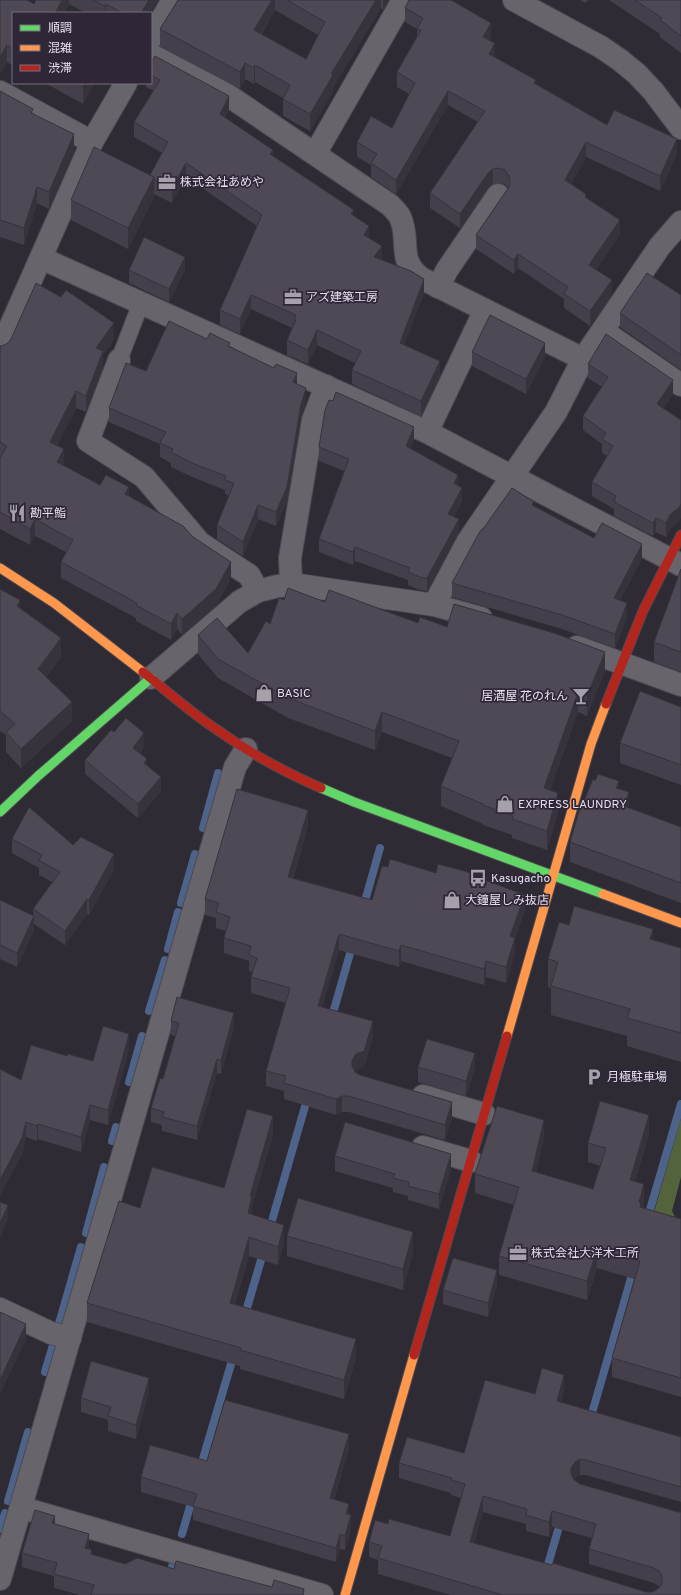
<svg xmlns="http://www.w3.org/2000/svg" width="681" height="1595" viewBox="0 0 681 1595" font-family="Overpass,'Noto Sans JP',sans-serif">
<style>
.forest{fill:#53643d}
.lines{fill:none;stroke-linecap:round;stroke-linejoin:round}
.stream{stroke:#4d638a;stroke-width:8}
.lane-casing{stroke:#4d4951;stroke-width:18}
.street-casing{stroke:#4d4951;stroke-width:24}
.fast-casing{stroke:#4d4951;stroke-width:11}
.slow-casing{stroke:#4d4951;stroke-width:11}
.jam-casing{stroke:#4d4951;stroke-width:11}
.lane{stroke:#67646b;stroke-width:16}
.street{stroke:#67646b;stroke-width:22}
.fast{stroke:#63d668;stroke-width:9}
.slow{stroke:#ff974d;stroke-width:9}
.jam{stroke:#b3261e;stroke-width:9}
.wall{fill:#443f4a;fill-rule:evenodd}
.shaded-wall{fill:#37333c}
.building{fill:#4f4956;stroke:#37333c;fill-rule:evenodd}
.labels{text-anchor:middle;stroke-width:3.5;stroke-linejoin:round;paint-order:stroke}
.poi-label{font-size:12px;fill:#e4dfea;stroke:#2f2738;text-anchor:start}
</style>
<rect width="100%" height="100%" fill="#2f2b34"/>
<path class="forest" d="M681,1118V1177L672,1211L675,1217L681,1220L653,1216Z"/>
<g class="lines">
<g class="stream">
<path d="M203,828L218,773"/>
<path d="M181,903L195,854"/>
<path d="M363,908L380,848"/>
<path d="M168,949L178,912"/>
<path d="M149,1011L165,960"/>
<path d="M331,1020L353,943"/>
<path d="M129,1082L142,1036"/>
<path d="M112,1141L116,1127"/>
<path d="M647,1220L681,1104"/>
<path d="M269,1231L308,1096"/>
<path d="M86,1233L104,1167"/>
<path d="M244,1318L264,1250"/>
<path d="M58,1327L81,1247"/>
<path d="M45,1372L54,1342"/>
<path d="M590,1420L634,1268"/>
<path d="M200,1469L234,1354"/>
<path d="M8,1501L28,1432"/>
<path d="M0,1529L5,1513"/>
<path d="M182,1534L193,1496"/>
<path d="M164,1595L174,1560"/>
<path d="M539,1595L561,1520"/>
</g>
<g class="lane-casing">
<path id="lane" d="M119,360L141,303"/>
</g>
<g class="street-casing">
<g id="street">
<path d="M514,0L601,47L620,60L637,74L653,91L681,128"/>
<path d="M151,38L173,0"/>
<path d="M151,55L226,94L390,205C394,209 398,213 400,217C411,240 396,259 421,278L583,359"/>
<path d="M0,92L92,142"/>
<path d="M315,154L403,0"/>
<path d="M41,258L427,432L681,565"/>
<path d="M438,287L447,270L498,195"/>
<path d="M603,331L681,385"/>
<path d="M0,350L92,142L126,83"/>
<path d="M119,360L88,441L144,477L200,543L249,575L258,591"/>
<path d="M427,432L485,310"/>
<path d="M291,585L290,558L313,420L326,386"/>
<path d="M434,605L468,541L556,412L583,359L660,246L681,222"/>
<path d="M577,647L681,685"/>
<path d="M151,678L239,602L258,591L278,586L299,585L434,605L481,618"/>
<path d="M423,1096L484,1114"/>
<path d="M423,1147L471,1161"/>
<path d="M0,1309L51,1333L70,1338"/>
<path d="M26,1509L322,1595"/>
<path d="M0,1579L235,767L246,749"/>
</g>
</g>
<g class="fast-casing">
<g id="fast">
<path d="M321,788L354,802L603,894"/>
<path d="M0,812L38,776L151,678"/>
</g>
</g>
<g class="slow-casing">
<g id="slow">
<path d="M0,568L54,603L143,672"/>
<path d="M603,894L681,923"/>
<path d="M507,1036L591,744L606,704"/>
<path d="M345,1595L414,1355"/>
</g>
</g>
<g class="jam-casing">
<g id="jam">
<path d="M143,672C167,691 190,712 216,729C248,752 284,772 321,788"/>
<path d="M606,704L643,611L681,535"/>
<path d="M414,1355L507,1036"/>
</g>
</g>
<use href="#lane" class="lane"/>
<use href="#street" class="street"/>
<use href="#fast" class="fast"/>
<use href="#slow" class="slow"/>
<use href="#jam" class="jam"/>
</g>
<g class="wall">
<path d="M0,0L34,4L36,0H159L151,13H86L69,4L64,13H13V66L7,62L0,74Z"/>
<path d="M178,0H389L383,10L381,8L333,88V92L310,131L283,116V98L255,82L254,84L245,79L240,89L160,46V29ZM275,10L318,35L306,59L262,34Z"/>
<path d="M580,0H588L586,3Z"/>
<path d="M609,0H681V53L660,37V34Z"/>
<path d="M405,8L491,37L489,40L495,57L536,84L607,125L677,154L660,191L586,157L571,184L586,198L620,234L596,270L612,295L590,326L564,308V299L518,268L514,274L476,249V235L508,188L505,184L499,183L493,184L488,188L460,228L430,208V193L478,122L448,105L396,194L371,177V165L357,157V142L392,128L409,94L397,87V72L417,36V29L405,22Z"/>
<path d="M151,63L229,111L225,117L273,156L354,215L369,238L382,260L424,293L404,345L440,376L421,416L352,384V370L355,363L317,345L308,364L287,355V340L292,328L251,309L240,334L220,325V310L257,226L186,177L172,203L154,194V197L128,249L71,220V200L150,175L162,153L134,137V122L154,91L146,87V83H151Z"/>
<path d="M45,83H94L83,104Z"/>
<path d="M0,91L33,113L74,151L49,209L37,203L24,245L0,237Z"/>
<path d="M129,270H185L169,302L129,283Z"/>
<path d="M681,295V370L620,327V313Z"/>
<path d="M207,339L230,346L297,384L306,402L301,418L287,501L276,526L258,519L243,556L217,539V525L229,496L225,494V490L192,477L171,467V463L160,457V444L109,422V408L146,371Z"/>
<path d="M114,340L103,355V367L86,412L76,408L57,445L64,466L100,485L129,496L231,578L216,606L182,635L177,629L171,640L136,621V618L61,578V562L66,552L35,536L30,545L0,529V346Z"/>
<path d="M472,352L545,357L526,394L472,366Z"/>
<path d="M588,364L673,394L663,409L678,523L674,525L670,529L666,537L656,532L653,536L614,516V509L592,496V482L607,456L602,453V444L583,430V416L602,387L588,378Z"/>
<path d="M414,440L410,449L458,485L462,501L454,516L459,532L427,591L420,590L408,585V580L355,561L353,565L319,552V539L344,471L319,461V447Z"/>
<path d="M534,506L594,538L642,559L620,600L627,617L615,648L562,629L452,597V583L483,529Z"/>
<path d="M681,569V672L654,662V642Z"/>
<path d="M0,589L20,608L61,657L46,677L72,721L21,768L6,752V735L0,731Z"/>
<path d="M284,600L325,602L418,623L447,627L605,671L587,716L578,712L550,790L558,813L547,850L512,838V835L483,825V824L441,806V786L452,758L382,732L375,750L288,718L218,678L198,654V635L248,653L270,624Z"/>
<path d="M681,707V785L620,763V743Z"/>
<path d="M114,732L144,747L140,753L161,791L138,818L85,774V760Z"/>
<path d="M595,781L619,789L629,808L681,827V903L570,862V842L584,801Z"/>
<path d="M308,826L293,878L372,900L388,867L436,873L475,876L525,910L515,938V953L506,983L486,977L484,985L401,961L399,967L339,950L322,1007L373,1037L364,1067L356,1070L355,1071L360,1075L452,1118L445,1140L349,1112H342L336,1115L284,1099V1091L266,1086V1071L286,1003L251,993V977L253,972L249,971V961L224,953V938L226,931L216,928V918L205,915V899Z"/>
<path d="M12,839L73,845L114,869L89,915L87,914L65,945L34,924V930L17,967L0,959V900L33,915V909L52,882L39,875V868L12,853Z"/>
<path d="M569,925L653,940L681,948V1062L627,1046V1036L551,1015V988L548,987V959Z"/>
<path d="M171,1021L234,1027L221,1074L217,1073L197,1140L162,1131V1125L151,1122V1108L163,1079L175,1036L171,1035Z"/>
<path d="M129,1049L108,1125L90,1120L81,1152L38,1139L37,1141L26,1137L22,1154L0,1195V1069L21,1080L67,1056L93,1061Z"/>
<path d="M418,1067L475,1068L466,1096L418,1082Z"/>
<path d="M649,1134L635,1182L644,1203L642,1208L681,1219V1397L612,1377V1358L634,1279L597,1268L587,1300L499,1275V1256L514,1205L475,1193V1174L544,1139L536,1172L593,1189L600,1166L588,1162V1143Z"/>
<path d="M273,1135L252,1206V1214L284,1243L278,1265L249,1256L235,1304L356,1358L344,1399L240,1369V1366L87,1322V1303L140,1208L224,1188Z"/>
<path d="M335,1156L451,1169L439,1209L408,1200V1196L393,1192V1188L335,1171Z"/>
<path d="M287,1236L413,1252L403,1290L287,1256Z"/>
<path d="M497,1285L488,1317L443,1304V1290Z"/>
<path d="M564,1390L561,1402L681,1437V1502L586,1475H580L575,1478L574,1479L681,1595H451L378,1574V1560L369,1557V1542L388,1524L450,1536L461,1498L451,1495V1493L399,1478V1463L464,1453L535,1394ZM483,1512L526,1524V1531L549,1537L552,1527L592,1538L589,1549V1564L654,1583L659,1586V1587L653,1592H646L474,1543Z"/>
<path d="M149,1392L136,1439L108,1431V1420L81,1412V1398Z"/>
<path d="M349,1449L334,1499L349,1515L351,1530L345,1550L340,1549L336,1562L193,1520V1507L141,1492V1477L207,1461Z"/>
<path d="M55,1524L89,1548V1549L92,1555L125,1564L174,1569L272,1587L304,1595H80L54,1588V1576L22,1567V1553Z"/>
</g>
<g class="shaded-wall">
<path d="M62,0H69V4L64,13H55Z"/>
<path d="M149,0H159L151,13H141Z"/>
<path d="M272,0H275V10L254,47V30Z"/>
<path d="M376,0H381V8L333,88V92L310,131V114L331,74Z"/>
<path d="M383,0H389L383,10Z"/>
<path d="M106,4V13H105V6Z"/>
<path d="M491,23V37L483,51V37Z"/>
<path d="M495,43V57L489,54Z"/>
<path d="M7,45V62L0,74V57Z"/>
<path d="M245,63V79L240,89V72Z"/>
<path d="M255,65V82L254,84V68Z"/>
<path d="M85,83H94L83,104V87Z"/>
<path d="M448,91V105L396,194V180Z"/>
<path d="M229,96V111L220,128V114Z"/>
<path d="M74,134V151L49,209V192Z"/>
<path d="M677,139V154L660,191V176Z"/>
<path d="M586,142V157L565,195V180Z"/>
<path d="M273,150V165L270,154Z"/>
<path d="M186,163V177L172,203V188Z"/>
<path d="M493,169V184L488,188L460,228V214L488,173Z"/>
<path d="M154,177V197L128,249V228Z"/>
<path d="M37,187V203L24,245V228Z"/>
<path d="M620,220V234L589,280V265Z"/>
<path d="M369,226V241L364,235Z"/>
<path d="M382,246V260L374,257Z"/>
<path d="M518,254V268L514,274V260Z"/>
<path d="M185,257V270L169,302V289Z"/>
<path d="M424,279V293L400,357V343Z"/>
<path d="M612,280V295L590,326V311Z"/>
<path d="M251,295V309L240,334V319Z"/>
<path d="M114,323V340L103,355V367L86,412V396L96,348Z"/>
<path d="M317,330V345L308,364V350Z"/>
<path d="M545,343V357L526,394V379Z"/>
<path d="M440,361V376L421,416V401Z"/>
<path d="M297,373V387L293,382Z"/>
<path d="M673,380V394L657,418V404Z"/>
<path d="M306,388V402L301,418L287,501L276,526V512L301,404Z"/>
<path d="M76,391V408L50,458V442Z"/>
<path d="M414,427V440L406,460V446Z"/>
<path d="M64,449V466L57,462Z"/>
<path d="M458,475V489L454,483Z"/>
<path d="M129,487V504L125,494Z"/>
<path d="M462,488V501L448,527V514Z"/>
<path d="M681,504V518L678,523L674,525L670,529L666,537V523L670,515Z"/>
<path d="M258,505V519L243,556V542Z"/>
<path d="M656,518V532L653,536V523Z"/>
<path d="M35,519V536L30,545V529Z"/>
<path d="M459,519V532L427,591V578Z"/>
<path d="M642,544V559L614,612V598Z"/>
<path d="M355,547V561L353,565V552Z"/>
<path d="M231,562V578L216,606L182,635V619Z"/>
<path d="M20,600V619L17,606Z"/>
<path d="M627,603V617L615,648V634Z"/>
<path d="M177,613V629L171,640V624Z"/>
<path d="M61,638V657L38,688V669Z"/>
<path d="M605,652V671L587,716V696Z"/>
<path d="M578,693V712L544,808V788Z"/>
<path d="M72,702V721L21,768V749Z"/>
<path d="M382,712V732L375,750V731Z"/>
<path d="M144,733V747L133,762V748Z"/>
<path d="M147,759V773L144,763Z"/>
<path d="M161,777V791L138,818V804Z"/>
<path d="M619,781V802L616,788Z"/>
<path d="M629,792V813L624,806Z"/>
<path d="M558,793V813L547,850V831Z"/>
<path d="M308,810V826L288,892V877Z"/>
<path d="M114,854V869L89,915V900Z"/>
<path d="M525,895V910L515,938V953L506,983V967L510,936Z"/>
<path d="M87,899V914L65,945V931Z"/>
<path d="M34,916V930L17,967V953Z"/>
<path d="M653,929V957L650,939Z"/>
<path d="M339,934V950L318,1021V1006Z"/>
<path d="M401,945V961L399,967V951Z"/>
<path d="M486,961V977L484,985V969Z"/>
<path d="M234,1013V1027L221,1074V1060Z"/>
<path d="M373,1021V1037L364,1067L356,1070L352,1075V1082V1060Z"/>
<path d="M129,1034V1049L108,1125V1110Z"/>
<path d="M475,1053V1068L466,1096V1081Z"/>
<path d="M217,1059V1073L197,1140V1126Z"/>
<path d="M342,1096V1112L336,1115V1099Z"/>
<path d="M452,1102V1118L445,1140V1125Z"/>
<path d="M90,1105V1120L81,1152V1137Z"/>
<path d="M649,1115V1134L630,1199V1180Z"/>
<path d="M273,1116V1135L252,1206V1215L248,1213L250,1196Z"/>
<path d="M544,1120V1139L532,1190V1171Z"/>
<path d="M26,1122V1137L22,1154L0,1195V1180Z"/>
<path d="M38,1124V1139L37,1141V1126Z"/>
<path d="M451,1154V1169L439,1209V1194Z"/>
<path d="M644,1184V1203L641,1212L639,1202Z"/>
<path d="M8,1205V1219L0,1239V1224Z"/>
<path d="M284,1225V1243L278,1265V1247Z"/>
<path d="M413,1232V1252L403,1290V1269Z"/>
<path d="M249,1237V1256L230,1321V1303Z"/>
<path d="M597,1249V1268L587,1300V1281Z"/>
<path d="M497,1270V1285L488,1317V1303Z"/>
<path d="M26,1324V1339L0,1395V1380Z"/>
<path d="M356,1339V1358L344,1399V1380Z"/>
<path d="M564,1375V1390L557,1416V1401Z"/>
<path d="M149,1378V1392L136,1439V1425Z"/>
<path d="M349,1434V1449L330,1513V1498Z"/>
<path d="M580,1459V1475L575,1478L571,1483V1490V1468L575,1462Z"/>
<path d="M483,1496V1512L470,1557V1542Z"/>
<path d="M349,1504V1518L346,1514Z"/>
<path d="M552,1511V1527L549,1537V1522Z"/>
<path d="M351,1515V1530L345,1550V1536Z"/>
<path d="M55,1516V1530L52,1523Z"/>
<path d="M89,1534V1548L85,1562V1548Z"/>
<path d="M340,1534V1549L336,1562V1548Z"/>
</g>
<g class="building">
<path d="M0,0H27L34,4L36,0H62L55,13H13V49L7,45L0,57Z"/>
<path d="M93,0H149L141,13H123L106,4L105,6Z"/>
<path d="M178,0H272L254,30L306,59L325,22L287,0H376L331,74L333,75L310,114L283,99L290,85L255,65L254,68L245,63L240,72L160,29Z"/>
<path d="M409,0H451L491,23L483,37L495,43L489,54L536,80L534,83L607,125L614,110L677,139L660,176L586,142L565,180L586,194L585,197L620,220L589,265L612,280L590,311L564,294L568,287L518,254L514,260L476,235L509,187L510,182L509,176L505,170L499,168L493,169L488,173L460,214L430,193L485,111L448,91L396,180L371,163L377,154L357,142L371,116L392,128L415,83L397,72L421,30L417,29L423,18L405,8Z"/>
<path d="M635,0H681V36L660,20L662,18Z"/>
<path d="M155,56L229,96L220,114L273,150L270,154L354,210L351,214L369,226L364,235L382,246L374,257L411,271L424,279L400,343L440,361L421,401L352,370L361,351L317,330L308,350L287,340L296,320H294L296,315L251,295L240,319L220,310L262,215L186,163L172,188L154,179V177L150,175L168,142L134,122L160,80L151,75V63Z"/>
<path d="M76,83H85L83,87Z"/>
<path d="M0,91L33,109L31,113L74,134L49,192L37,187L24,228L0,220Z"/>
<path d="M94,147L154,177L128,228L71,200Z"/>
<path d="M144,237L185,257L169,289L129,270Z"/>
<path d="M647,273L681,295V355L620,313Z"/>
<path d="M36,283L61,297L66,290L114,323L96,348L103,351L86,396L76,391L50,442L64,449L57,462L100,485L106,475L129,487L125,494L183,526L193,537L231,562L216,589L182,619L177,613L171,624L136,605L137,603L61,562L73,540L35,519L30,529L0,512V458L7,446L0,442V346H2L8,343L11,339Z"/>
<path d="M490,315L545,343L526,379L472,352Z"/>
<path d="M169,321L207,339L210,333L230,343L228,346L274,368L276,364L297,373L293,382L306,388L301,404L287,487L276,512L258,505L243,542L217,525L234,483L225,480L226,476L192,463L171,452L173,449L160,443L166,432L109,408L126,363L146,371Z"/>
<path d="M606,334L673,380L657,404L681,420V504L678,509L674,511L670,515L666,523L656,518L653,523L614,502L616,496L592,482L613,446L602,439L606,433L583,416L608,377L588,364Z"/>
<path d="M336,392L414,427L406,446L458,475L454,483L462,488L448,514L459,519L427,578L420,577L408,572L410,568L355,547L353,552L319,539L349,459L319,447L325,410L329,400L333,401Z"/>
<path d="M512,488L534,502L532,505L594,538L602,523L642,544L614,598L627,603L615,634L562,615L452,583L479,533L482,529H483Z"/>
<path d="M681,569V652L654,642Z"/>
<path d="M288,588L325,602L329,590L418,623L420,617L447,627L454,604L554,633L605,652L587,696L578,693L544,788L558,793L547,831L512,819L513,816L483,805V804L441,786L459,741L382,712L375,731L288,698L218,659L198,635L217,618L248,653L266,621L270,624L279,598L284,600Z"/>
<path d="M0,589L20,600L17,606L61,638L38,669L72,702L21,749L6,732L15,724L0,711Z"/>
<path d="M640,691L681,707V765L620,743Z"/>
<path d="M126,718L144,733L133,748L147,759L144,763L161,777L138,804L85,760L111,730L114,732Z"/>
<path d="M598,774L619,781L616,788L629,792L624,806L681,827V883L570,842L582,801H584L593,779L595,781Z"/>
<path d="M237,789L308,810L288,877L372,900L382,866L388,867L390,859L436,873L438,864L475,874L474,876L525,895L510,936L515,938L506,967L486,961L484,969L401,945L399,951L339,934L318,1006L373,1021L364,1051L356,1054L352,1060V1066L355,1072L360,1075L452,1102L445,1125L349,1096H342L336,1099L284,1083L286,1076L266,1071L290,988L251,977L257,958L249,955L251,946L224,938L230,917L216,912L219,903L205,899Z"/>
<path d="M29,807L73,845L81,837L114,854L89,900L87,899L65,931L33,909L60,872L39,860L42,855L12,839Z"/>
<path d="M0,900L34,916L17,953L0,945Z"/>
<path d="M574,906L653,929L650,939L681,948V1033L627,1018L630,1009L551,986L558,962L548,959L559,922L569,925Z"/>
<path d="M177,997L234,1013L221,1060L217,1059L197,1126L162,1117L164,1112L151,1108L160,1078L163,1079L179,1023L171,1021Z"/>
<path d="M103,1026L129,1034L108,1110L90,1105L81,1137L38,1124L37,1126L26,1122L22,1138L0,1180V1069L21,1080L31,1045L67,1056L68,1054L93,1061Z"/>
<path d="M427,1039L475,1053L466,1081L418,1067Z"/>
<path d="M600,1101L649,1115L630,1180L644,1184L639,1202H641L640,1207L681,1219V1378L612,1358L640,1261L597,1249L587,1281L499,1256L519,1187L475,1174L497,1106L544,1120L532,1171L593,1189L606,1148L588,1143Z"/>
<path d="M247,1109L273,1116L250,1196H252L248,1213L284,1225L278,1247L249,1237L230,1303L356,1339L344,1380L240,1350L241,1348L87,1303L119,1201L140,1208L152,1167L224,1188Z"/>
<path d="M345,1122L451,1154L439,1194L408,1186L409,1182L393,1178L395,1174L335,1156Z"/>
<path d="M298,1198L413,1232L403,1269L287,1236Z"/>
<path d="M0,1202L8,1205L0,1224Z"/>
<path d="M453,1258L497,1270L488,1303L443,1290Z"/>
<path d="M0,1312L26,1324L0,1380Z"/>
<path d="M91,1361L149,1378L136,1425L108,1416L111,1407L81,1398Z"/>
<path d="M542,1368L564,1375L557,1401L681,1437V1487L586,1460L580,1459L575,1462L571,1468V1474L574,1480L580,1484L678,1512H681V1595H503L378,1558L382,1546L369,1542L375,1520L388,1524L389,1519L450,1536L465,1484L451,1480L452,1478L399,1463L407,1437L464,1453L485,1380L535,1394ZM483,1496L527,1509L526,1515L549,1522L552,1511L596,1524L589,1549L654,1568L659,1571L662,1576V1584L659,1588L653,1592H646L553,1563L552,1565L470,1542Z"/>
<path d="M225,1400L349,1434L330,1498L349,1504L346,1514L351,1515L345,1536L340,1534L336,1548L193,1506L197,1494L141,1477L150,1445L207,1461Z"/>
<path d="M35,1510L55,1516L52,1523L89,1534L85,1548L92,1550L91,1554L125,1564L137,1558L174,1569L176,1561L272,1587L274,1580L304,1589L303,1595H91L94,1585L54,1574L57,1563L22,1553Z"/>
</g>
<defs>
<g id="office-bare" transform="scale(1.38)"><path d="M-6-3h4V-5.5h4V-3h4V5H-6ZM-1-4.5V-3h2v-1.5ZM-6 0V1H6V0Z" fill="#a5a0aa" stroke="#2f2738" stroke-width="2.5" paint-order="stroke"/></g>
<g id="restaurant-bare" transform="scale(1.38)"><path d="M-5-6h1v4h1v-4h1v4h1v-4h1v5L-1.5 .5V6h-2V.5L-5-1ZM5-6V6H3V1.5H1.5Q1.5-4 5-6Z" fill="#a5a0aa" stroke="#2f2738" stroke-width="2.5" paint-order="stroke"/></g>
<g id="shop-bare" transform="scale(1.38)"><path d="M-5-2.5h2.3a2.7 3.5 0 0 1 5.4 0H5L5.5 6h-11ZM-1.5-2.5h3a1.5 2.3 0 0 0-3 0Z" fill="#a5a0aa" stroke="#2f2738" stroke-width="2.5" paint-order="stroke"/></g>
<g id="bar-bare" transform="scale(1.38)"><path d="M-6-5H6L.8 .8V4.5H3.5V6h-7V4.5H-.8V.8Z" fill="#a5a0aa" stroke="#2f2738" stroke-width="2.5" paint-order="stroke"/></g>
<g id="bus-bare" transform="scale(1.38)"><path d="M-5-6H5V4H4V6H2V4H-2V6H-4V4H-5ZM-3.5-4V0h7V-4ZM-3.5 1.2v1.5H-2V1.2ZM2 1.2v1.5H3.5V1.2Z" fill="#a5a0aa" stroke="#2f2738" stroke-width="2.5" paint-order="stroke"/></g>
<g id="parking-bare" transform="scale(1.38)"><path d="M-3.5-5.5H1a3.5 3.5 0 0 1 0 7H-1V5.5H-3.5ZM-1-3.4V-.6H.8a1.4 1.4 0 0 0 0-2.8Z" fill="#a5a0aa" stroke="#2f2738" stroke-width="2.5" paint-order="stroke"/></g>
</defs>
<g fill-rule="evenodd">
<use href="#office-bare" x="167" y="182"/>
<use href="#office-bare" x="293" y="297"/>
<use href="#restaurant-bare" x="17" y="513"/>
<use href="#shop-bare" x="264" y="693"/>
<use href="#bar-bare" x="581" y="696"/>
<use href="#shop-bare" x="505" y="804"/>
<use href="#bus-bare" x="478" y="878"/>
<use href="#shop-bare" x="452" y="900"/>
<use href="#parking-bare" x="594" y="1077"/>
<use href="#office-bare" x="518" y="1253"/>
</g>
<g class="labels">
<g class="poi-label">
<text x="180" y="186">株式会社あめや</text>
<text x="306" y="301">アズ建築工房</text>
<text x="30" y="517">勘平鮨</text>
<text x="277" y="697">BASIC</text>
<text x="568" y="700" text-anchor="end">居酒屋 花のれん</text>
<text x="518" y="808">EXPRESS LAUNDRY</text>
<text x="491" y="882">Kasugacho</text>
<text x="465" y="904">大鐘屋しみ抜店</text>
<text x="607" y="1081">月極駐車場</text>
<text x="531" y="1257">株式会社大洋木工所</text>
</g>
</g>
<rect x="12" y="12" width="140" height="72" fill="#2f2738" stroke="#77717f"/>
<rect x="20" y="25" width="20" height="6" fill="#63d668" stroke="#77717f"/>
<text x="48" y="32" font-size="12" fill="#e4dfea">順調</text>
<rect x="20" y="45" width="20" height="6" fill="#ff974d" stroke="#77717f"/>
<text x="48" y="52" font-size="12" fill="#e4dfea">混雑</text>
<rect x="20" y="65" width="20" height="6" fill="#b3261e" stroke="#77717f"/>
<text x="48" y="72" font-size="12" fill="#e4dfea">渋滞</text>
</svg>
